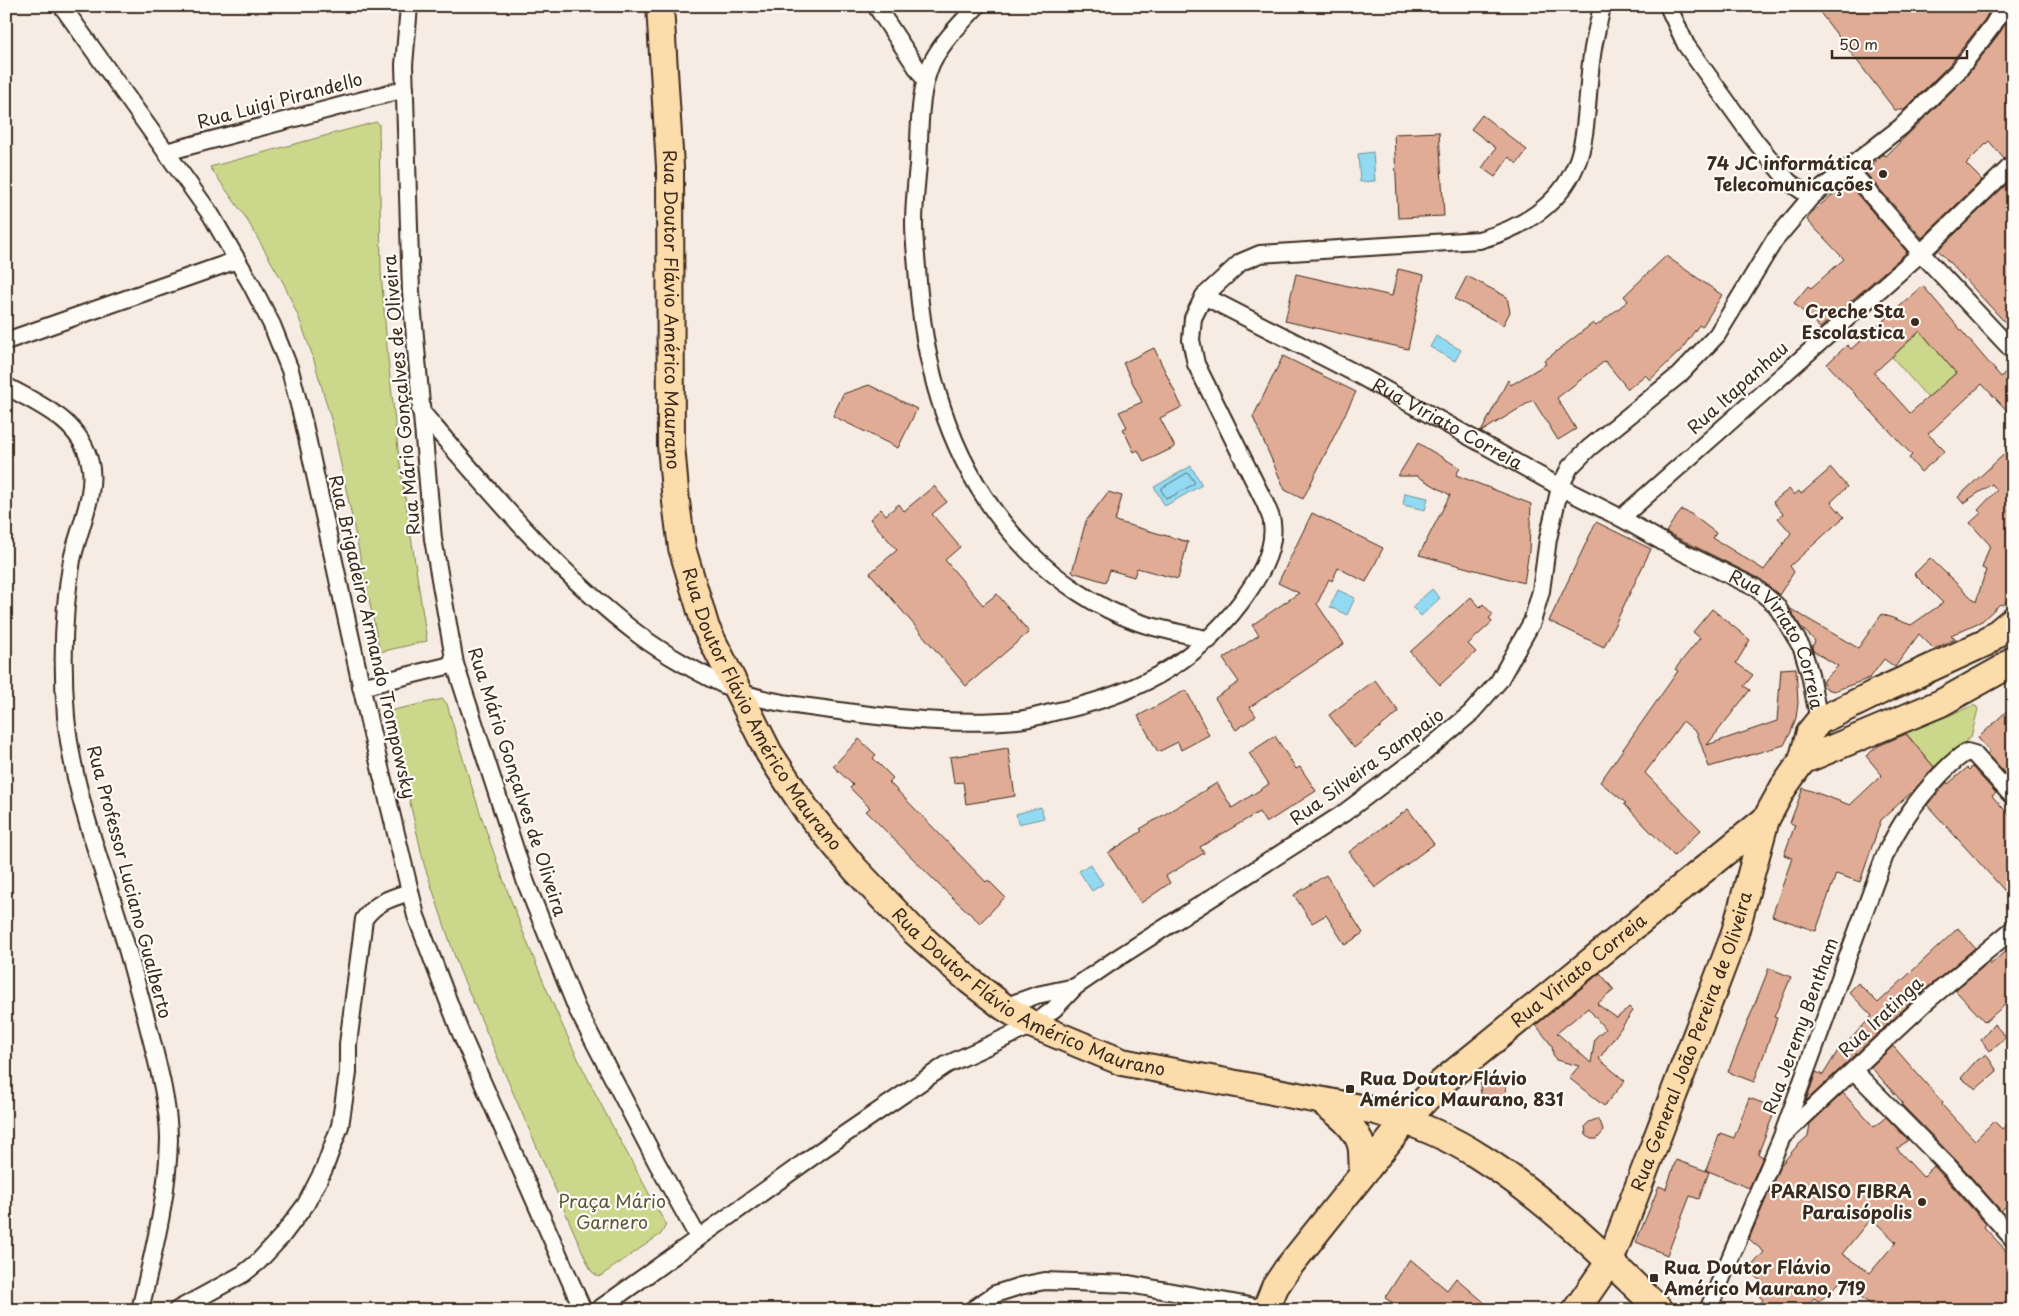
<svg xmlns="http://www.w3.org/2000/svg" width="2019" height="1316" viewBox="0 0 2019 1316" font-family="'Playpen Sans',sans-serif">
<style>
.green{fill:#cbd88b;stroke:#838154}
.water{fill:#91daf2;stroke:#6f949d}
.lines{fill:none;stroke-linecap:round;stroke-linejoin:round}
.shore{stroke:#5d7073;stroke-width:1}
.building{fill:#e1ac95;stroke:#3b2a1e;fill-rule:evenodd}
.street-casing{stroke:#3b2a1e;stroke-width:20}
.primary-casing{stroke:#3b2a1e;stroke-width:30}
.street{stroke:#fdfcf7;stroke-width:16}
.primary{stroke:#fddcac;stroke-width:26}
.poi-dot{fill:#3b2a1e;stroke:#fdfcf7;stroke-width:2}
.labels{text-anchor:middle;stroke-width:4.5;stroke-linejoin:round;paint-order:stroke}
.street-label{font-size:18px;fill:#3b2a1e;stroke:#fdfcf7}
.poi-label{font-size:18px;font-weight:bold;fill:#3b2a1e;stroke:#fdfcf7;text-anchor:end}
.park-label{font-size:18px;fill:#5f5639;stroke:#fdfcf7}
</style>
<rect width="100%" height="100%" fill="#f7ece3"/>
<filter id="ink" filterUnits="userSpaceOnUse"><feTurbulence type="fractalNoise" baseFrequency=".02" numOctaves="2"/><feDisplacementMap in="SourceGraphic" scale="10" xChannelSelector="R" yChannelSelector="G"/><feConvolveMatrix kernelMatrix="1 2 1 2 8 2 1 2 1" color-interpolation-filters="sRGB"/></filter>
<g filter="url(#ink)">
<g class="green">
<path d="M376,122L379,124L381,272L388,359L399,458L427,641L380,652L333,426L313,357L299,318L284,284L246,218L210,167Z"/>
<path d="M1920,331L1956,373L1928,398L1892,357Z"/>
<path d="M443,699L447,704C480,821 520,934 571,1044C600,1106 634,1165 666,1225L661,1234L599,1277L591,1271L459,969L424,864L389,711Z"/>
<path d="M1972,706H1976L1978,709L1971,737L1934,767L1906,733Z"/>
</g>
<g class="water">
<path d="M1373,152L1375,181L1360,182L1358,154Z"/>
<path d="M1436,336L1461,350L1455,361L1430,347Z"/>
<path d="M1191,466L1202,485L1165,506L1154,487Z"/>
<path d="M1405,493L1428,498L1425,510L1403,505Z"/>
<path d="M1432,589L1440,598L1421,616L1412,607Z"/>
<path d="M1338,590L1355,598L1347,615L1330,607Z"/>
<path d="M1041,807L1044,818L1018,824L1016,814Z"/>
<path d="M1090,864L1103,884L1092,891L1079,871Z"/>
</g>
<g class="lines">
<path class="shore" d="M1188,473L1194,481V484L1169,498H1166L1161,490L1162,488Z"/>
</g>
<g class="building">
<path d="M1815,6H1992L1985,19L1950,64L1904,110H1895Z"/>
<path d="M2013,11V154L2004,159L1989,141L1966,164L1982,180L1922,238L1865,172L1883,154L1886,156L1965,78L2001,31Z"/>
<path d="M1482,115L1527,150L1517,164L1509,157L1495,177L1482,168L1496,148L1471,129Z"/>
<path d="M1439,132L1444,216L1398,218L1394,134Z"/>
<path d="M2013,178V331L1938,250Z"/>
<path d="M1845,184L1849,188L1850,186L1907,252L1820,328L1794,303L1808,286L1811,288L1844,259L1807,220L1811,213Z"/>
<path d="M1666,256L1722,295L1702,327L1699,325L1681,350L1650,380L1645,375L1628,389L1605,361L1557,398L1576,429L1558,440L1533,400L1481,432L1508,380L1511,385L1546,364L1544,361L1593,323L1596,326L1628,301L1624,296Z"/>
<path d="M1398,269L1424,275L1408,349L1285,321L1296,274L1392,296Z"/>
<path d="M1467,276L1507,297L1510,312L1503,325L1455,299Z"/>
<path d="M1923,286L2001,377L2013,366V417L1982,384L1928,434L1945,451L1921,472L1909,458L1912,455L1827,364L1847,345L1851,349ZM1920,331L1956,373L1910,413L1874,373Z"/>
<path d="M1154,348L1182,407L1160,418L1175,447L1144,462L1138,450L1134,452L1123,429L1127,427L1119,412L1142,402L1123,363Z"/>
<path d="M1283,356L1356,392L1303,499L1285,490L1253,417Z"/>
<path d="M869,385L917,409L898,448L833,416L843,394Z"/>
<path d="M1418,443L1460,468L1456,475L1531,504L1529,551L1524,583L1419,555L1450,495L1417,476H1398Z"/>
<path d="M2013,446V594L2003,605L2000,604L1982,621L1951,635L1955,639L1934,649L1919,634L1895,667L1884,659L1870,678L1834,691L1827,689L1822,682L1838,666L1813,651L1812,647L1815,641L1801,627L1789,608L1858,648L1882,614L1911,625L1943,603L1914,574L1930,558L1976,602L1986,570L1982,568L1990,545L1970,523L1981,513L1978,510L1997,490L1992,484L1963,503L1958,497Z"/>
<path d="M1831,468L1847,487L1831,502L1844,517L1790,566L1794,572L1779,595L1760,579L1666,532L1673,521L1682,510L1691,514L1716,533L1713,538L1764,570L1791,533L1778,518L1783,514L1773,502L1789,489L1794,495L1799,491L1801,494Z"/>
<path d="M934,486L947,502L932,514L960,547L945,560L983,605L997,594L1029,632L966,686L870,573L897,550L870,519L881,509L886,515L899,504L904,511Z"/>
<path d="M1108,492L1122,496L1115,521L1188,542L1178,579L1137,568L1134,577L1110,570L1106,582L1072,572L1086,521Z"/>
<path d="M1312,513L1383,548L1366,582L1338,568L1332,581L1329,579L1317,604L1344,644L1250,707L1256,716L1236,730L1215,698L1239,682L1223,659L1259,635L1252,625L1299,593L1278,583Z"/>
<path d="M1596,522L1651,549L1604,647L1549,621Z"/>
<path d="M1471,597L1480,607L1483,604L1493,615L1489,618L1492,622L1468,644L1476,652L1440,685L1410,652Z"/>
<path d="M1712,609L1750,640L1736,663L1753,675L1744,686L1750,690L1707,745L1777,721L1781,669L1796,668L1798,703L1796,718L1791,732L1784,745L1709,767L1697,733L1683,721L1645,773L1701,830L1674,856L1624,804L1626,803L1600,782L1678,671L1675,669L1700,638L1693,632Z"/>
<path d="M1375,680L1399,712L1354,748L1329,715Z"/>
<path d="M1186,690L1209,735L1181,750L1178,742L1158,752L1138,716Z"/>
<path d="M2013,705V777L2010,779L1987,754L1990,751L1978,738Z"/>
<path d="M1906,734L1934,767L1914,790L1881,820L1860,882L1836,874L1816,931L1772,916L1792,858L1784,855L1795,825L1790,823L1803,788L1850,805L1882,775L1866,756L1878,746Z"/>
<path d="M1275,736L1296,769L1300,767L1316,791L1266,823L1259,812L1200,847L1204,853L1166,876L1170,883L1141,903L1108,853L1142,831L1140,829L1217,783L1232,808L1269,784L1249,753Z"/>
<path d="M859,739L876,755L873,758L893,778L889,782L986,882L988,880L1005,897L980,923L939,885L866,811L870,808L850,788L853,785L833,766Z"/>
<path d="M1008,748L1015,796L966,804L963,782L954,783L950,757Z"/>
<path d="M1972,767L1996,793L1992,796L2013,819V900L1927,805L1947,782L1948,784L1967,768L1969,770Z"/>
<path d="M1408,809L1434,844L1375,888L1349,852Z"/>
<path d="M1326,875L1363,933L1345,945L1326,915L1312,923L1294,895Z"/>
<path d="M1958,928L1975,948L1920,994L1806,1101L1816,1072L1823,1075L1842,1044L1844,1046L1872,1016L1849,992L1858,983L1878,1003Z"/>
<path d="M2013,944V998L1985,1022L1955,990L1988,963L1990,965Z"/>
<path d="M1769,968L1791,977L1774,1017L1777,1018L1754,1082L1728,1072Z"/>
<path d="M1600,973L1614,990L1597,1004L1617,1018L1629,1007L1633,1011L1599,1059L1625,1081L1604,1106L1569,1078L1579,1066L1556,1060L1553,1054L1552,1046L1536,1025ZM1588,1008L1605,1029L1595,1038L1591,1063L1557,1033Z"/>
<path d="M1994,1024L2006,1037L1990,1051L1981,1040Z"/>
<path d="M1893,1046L1943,1103L1942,1105L1975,1140L1994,1121L2002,1129L2013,1120V1200L2001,1211L1957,1161L1901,1104L1903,1103L1871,1067Z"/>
<path d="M1986,1054L1997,1071L1976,1089L1961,1078L1974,1063Z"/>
<circle cx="1493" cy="1088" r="13"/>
<path d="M1843,1093L1874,1127L1886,1117L1908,1140L1897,1149L1923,1177L1934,1166L1986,1224L1984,1227L2013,1258V1310H1878L1841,1281L1819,1302L1814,1298L1803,1310H1754L1763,1300L1757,1294L1765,1285L1748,1270L1764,1252L1749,1239L1780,1166L1796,1147L1808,1136L1810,1124ZM1871,1218L1896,1242L1870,1273L1842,1254Z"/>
<path d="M1749,1098L1776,1108L1758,1154L1763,1157L1749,1188L1706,1170L1720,1133L1734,1138Z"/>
<path d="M1597,1119L1602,1126L1603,1132L1597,1139H1591L1586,1135L1585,1126L1589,1122Z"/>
<path d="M1676,1160L1709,1172L1699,1199L1690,1196L1667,1255L1636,1242L1659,1186L1666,1189Z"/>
<path d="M1410,1259L1447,1290L1456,1278L1493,1310H1404L1385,1298Z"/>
</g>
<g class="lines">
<g class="street-casing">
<g id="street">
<path d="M62,6L211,215L251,284L272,325L290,370L304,424L370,726L416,916L459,1029L583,1310"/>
<path d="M409,6L404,65L411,292L433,539L455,664L526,883L577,1009L657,1163L698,1237"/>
<path d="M876,6L925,80"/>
<path d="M977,6C961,23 943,41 932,62C918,93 920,131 918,165C916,185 914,205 914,224C914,239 916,254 917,268C923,372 953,476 1029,552C1058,581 1096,607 1135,621C1159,630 1184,633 1209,640"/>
<path d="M1668,6L1686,45L1756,142L1789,182L1811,197"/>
<path d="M166,152L405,89"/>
<path d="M1849,169L1921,253L2013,351"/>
<path id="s1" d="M1204,296L1355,373L1560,487L1621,518L1670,546L1756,588L1776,605L1802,648L1810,674L1819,721"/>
<path d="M6,341L237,260"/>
<path d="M6,386C40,405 81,421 90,463C97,492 78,531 72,560C63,610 62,666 66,717C73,792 101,861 122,932C131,961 138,990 146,1018C155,1054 169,1102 169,1139C168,1197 153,1254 140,1310"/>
<path d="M420,410C486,487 558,574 639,635C664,654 704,676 733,689C765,703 804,706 839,711C895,719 961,725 1017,720C1029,719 1042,715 1054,712C1131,696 1193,666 1241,602C1257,580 1276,552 1272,523C1272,517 1267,509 1265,503L1196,364L1191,340L1193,318L1204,296L1241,262L1260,254L1479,240C1520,229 1559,206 1576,165C1588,138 1587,87 1592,55C1594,39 1599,22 1602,6"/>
<path d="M1621,518L1921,253L2013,164"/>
<path d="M361,687L455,664"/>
<path d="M1004,1007L1037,995L1075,987"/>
<path d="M1854,1071L1950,1168L2013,1239"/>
<path d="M1784,1135L1927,1001L2013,929"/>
<path d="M177,1310L243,1274L258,1262L282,1236L306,1204L324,1169L340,1126L348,1073V1044L364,919C376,902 391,898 410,892"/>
<path d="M598,1310L823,1149L946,1065L1033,1025L1054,1009L1075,987L1116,959L1344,813L1420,756L1470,714L1499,681L1532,622L1541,591L1548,539L1560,487L1570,467L1589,448L1679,375L1717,335L1774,241L1811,197L1901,127L1958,71L1993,25L2004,6"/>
<path d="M972,1310L995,1294L1020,1286L1045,1281L1129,1284L1266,1309"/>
<path d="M1708,1310L1781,1139L1885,855C1900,823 1916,801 1940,775C1948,767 1957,757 1967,752L1974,754L2013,797"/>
</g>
</g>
<g class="primary-casing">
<g id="primary">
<path id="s2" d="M660,6L670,167L671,445L676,502L682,548L706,628L769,753L807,811L855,869L914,931L970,981L1004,1007L1033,1025L1122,1062L1376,1111C1412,1122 1448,1136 1480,1157C1544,1197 1606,1257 1660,1310"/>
<path d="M1802,761L1941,703L2002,669L2013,660"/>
<path d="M1321,1101C1336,1112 1356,1126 1361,1145C1363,1153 1362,1164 1363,1173"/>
<path id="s3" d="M1271,1310L1266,1309L1275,1287L1287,1269L1406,1120L1441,1083L1766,819L1783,788L1802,761L1810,732L1819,721L1880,691L1985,643L2013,620"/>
<path id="s4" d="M1576,1310L1610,1261L1734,936L1766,819"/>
</g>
</g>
<use href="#street" class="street"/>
<use href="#primary" class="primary"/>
</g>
</g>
<g class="poi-dot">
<circle cx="1883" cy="174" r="5"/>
<circle cx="1915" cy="322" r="5"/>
<rect x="1345" y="1084" width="10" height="10" rx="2.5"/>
<circle cx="1922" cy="1202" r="5"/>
<rect x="1649" y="1273" width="10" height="10" rx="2.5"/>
</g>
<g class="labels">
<g class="street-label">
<text transform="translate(280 101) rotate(-15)" y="6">Rua Luigi Pirandello</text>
<text dy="6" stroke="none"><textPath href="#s2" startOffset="304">Rua Doutor Flávio Américo Maurano</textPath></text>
<text transform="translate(1738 388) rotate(-42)" y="6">Rua Itapanhau</text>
<text transform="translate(402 395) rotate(-95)" y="6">Rua Mário Gonçalves de Oliveira</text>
<text dy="6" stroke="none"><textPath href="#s1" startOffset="275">Rua Viriato Correia</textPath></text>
<text transform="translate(372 637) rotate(77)" y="6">Rua Brigadeiro Armando Trompowsky</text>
<text dy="6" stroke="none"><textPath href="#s1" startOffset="680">Rua Viriato Correia</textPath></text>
<text dy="6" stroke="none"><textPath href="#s2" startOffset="724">Rua Doutor Flávio Américo Maurano</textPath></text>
<text transform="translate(1367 767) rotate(-36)" y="6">Rua Silveira Sampaio</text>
<text transform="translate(517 782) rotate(72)" y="6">Rua Mário Gonçalves de Oliveira</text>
<text transform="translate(129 882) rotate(75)" y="6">Rua Professor Luciano Gualberto</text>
<text dy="6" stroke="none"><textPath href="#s3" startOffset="470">Rua Viriato Correia</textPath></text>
<text dy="6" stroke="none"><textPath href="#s2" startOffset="1129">Rua Doutor Flávio Américo Maurano</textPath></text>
<text transform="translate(1881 1017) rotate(-43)" y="6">Rua Iratinga</text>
<text transform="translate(1801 1026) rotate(-70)" y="6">Rua Jeremy Bentham</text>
<text dy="6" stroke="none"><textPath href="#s4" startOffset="294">Rua General João Pereira de Oliveira</textPath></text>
</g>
<g class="poi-label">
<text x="1873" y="170">74 JC informática<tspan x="1873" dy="21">Telecomunicações</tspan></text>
<text x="1905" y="318">Creche Sta<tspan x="1905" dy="21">Escolastica</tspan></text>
<text x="1360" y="1085" text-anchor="start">Rua Doutor Flávio<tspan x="1360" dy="21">Américo Maurano, 831</tspan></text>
<text x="1912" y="1198">PARAISO FIBRA<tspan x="1912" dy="21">Paraisópolis</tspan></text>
<text x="1664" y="1274" text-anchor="start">Rua Doutor Flávio<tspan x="1664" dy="21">Américo Maurano, 719</tspan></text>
</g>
<g class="park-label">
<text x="612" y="1208">Praça Mário<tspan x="612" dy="21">Garnero</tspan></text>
</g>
</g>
<rect width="2019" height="1316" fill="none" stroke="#fdfcf7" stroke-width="25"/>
<rect x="12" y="12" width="1994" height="1291" fill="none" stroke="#3b2a1e" stroke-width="2" filter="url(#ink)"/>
<path d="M1832 50v8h135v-8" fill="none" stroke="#3b2a1e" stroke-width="2.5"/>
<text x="1839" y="50" font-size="15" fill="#3b2a1e" stroke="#fdfcf7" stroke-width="4" paint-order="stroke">50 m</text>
</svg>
